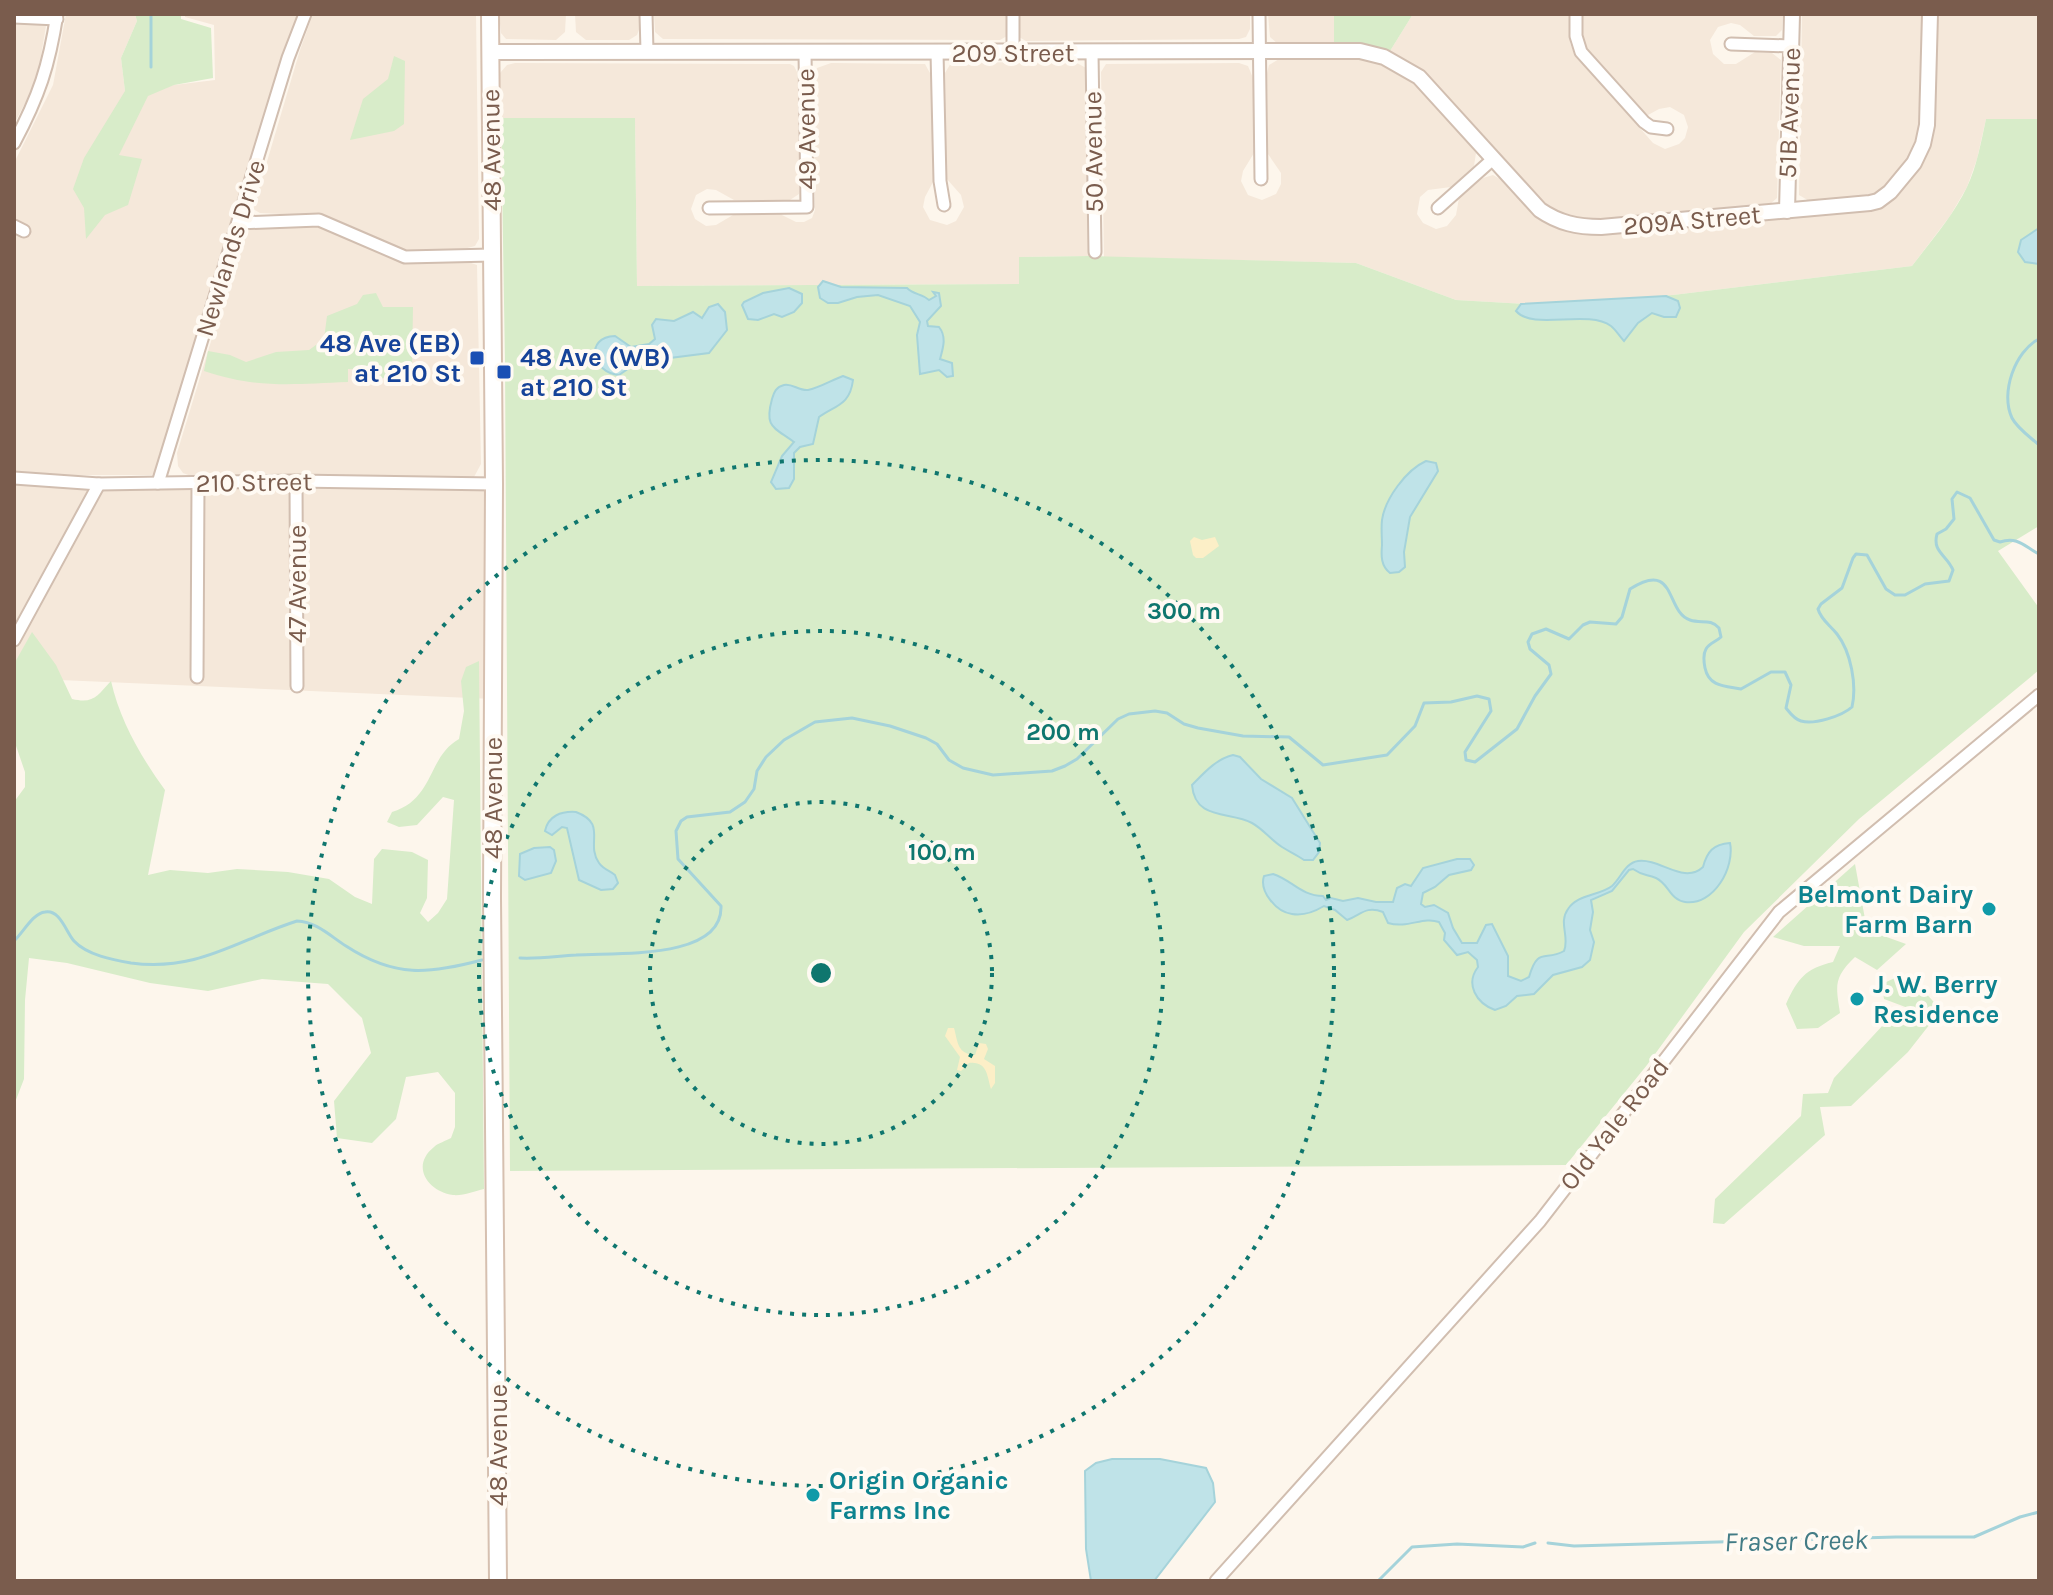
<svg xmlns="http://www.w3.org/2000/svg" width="2053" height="1595" viewBox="0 0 2053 1595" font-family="Karla,sans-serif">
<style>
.residential{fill:#f5e8da}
.green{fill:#d8ecc9}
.sand{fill:#fcefc7}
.water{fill:#bfe3e8;stroke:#a5d3da;stroke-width:2}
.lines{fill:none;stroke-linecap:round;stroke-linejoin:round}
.stream{stroke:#a5d3da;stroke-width:3}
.minor-casing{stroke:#d1beb0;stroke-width:15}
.tertiary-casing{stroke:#d1beb0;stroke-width:18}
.secondary-casing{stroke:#d6c0b0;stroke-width:20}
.minor{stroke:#fff;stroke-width:11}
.tertiary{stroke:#fff;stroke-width:14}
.secondary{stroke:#fff;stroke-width:16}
.ring{fill:none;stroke:#0f766e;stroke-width:4;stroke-dasharray:4 8}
.transit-dot{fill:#1a4fb4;stroke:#fffaf3;stroke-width:3}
.culture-dot{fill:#0f9aa8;stroke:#fffaf3;stroke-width:3}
.labels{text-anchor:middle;stroke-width:8;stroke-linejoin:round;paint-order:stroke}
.street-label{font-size:26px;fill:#7a5c4d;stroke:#fffaf3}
.transit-label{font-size:26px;font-weight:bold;fill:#164399;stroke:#fffaf3;text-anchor:end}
.culture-label{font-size:26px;font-weight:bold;fill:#0d838f;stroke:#fffaf3;text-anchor:start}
.water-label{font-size:28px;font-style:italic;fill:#437c86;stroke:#fffaf3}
.centre{fill:#0f766e;stroke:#fffaf3;stroke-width:4}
.ring-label{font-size:24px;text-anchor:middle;font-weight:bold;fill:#0f766e;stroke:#fffaf3;stroke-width:8;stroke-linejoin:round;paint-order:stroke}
</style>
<rect width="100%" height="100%" fill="#fdf6ec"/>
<g class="residential">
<path d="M14,14H48L39,68L31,92L14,124Z"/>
<path d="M66,14H135L137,21L121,58L125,91L215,80L214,25L185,17V14H297L155,474L151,475H26L14,471V163L53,85Z"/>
<path d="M313,14H476L479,239L475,246L460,250L412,252L384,243L323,216L260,213L253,209L300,50Z"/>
<path d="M499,14H566L565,32L556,40L506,39L501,33Z"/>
<path d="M575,14H640V27L637,35L629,40H586L576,32Z"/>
<path d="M654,14H1007V36L1000,40L663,39L655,32Z"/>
<path d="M1019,14H1250V29L1246,37L1239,39L1026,41L1019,37Z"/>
<path d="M1268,14H1334V44H1278L1270,37Z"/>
<path d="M1413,14H1570V43L1574,53L1653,143L1665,149L1679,144L1685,138L1688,127L1684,115L1670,107L1659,109L1648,115L1642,111L1583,45L1582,14H1783L1782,30L1776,36H1754L1740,25L1731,23L1718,27L1710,40L1713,54L1724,64H1736L1755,52L1772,53L1781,60L1777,198L1769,205L1640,218L1579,219L1555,211L1535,195L1426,74L1390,51Z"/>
<path d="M1802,14H1922L1918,137L1910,156L1888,184L1878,193L1811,202L1799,195Z"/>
<path d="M1937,14H2039V119H1986L1977,159L1967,187L1950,216L1912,266L1673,295L1526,304L1456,300L1356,263L1104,257L1101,72L1106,64L1239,63L1248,66L1253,78L1254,153L1243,171L1241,181L1248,195L1262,200L1276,194L1281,184V173L1268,154L1267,73L1269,65L1279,59H1353L1373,61L1408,78L1423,91L1476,153L1474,166L1451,187L1428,190L1420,197L1417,214L1423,223L1436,229L1447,226L1456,215L1459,198L1483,178L1493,175L1502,180L1531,211L1546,222L1572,232L1599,235L1863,211L1882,207L1898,194L1916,172L1932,140Z"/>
<path d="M958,62L1077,63L1086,68L1089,256L1019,257L1020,284L637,286L635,118H501L500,73L507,65L515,63L790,64L794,66L799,76V194L790,200H734L716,190L707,189L696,195L691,209L695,219L706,226L716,225L733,215L780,214L796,222H804L812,218L815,210L813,78L817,68L831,63L925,64L931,75L933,182L925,197L923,207L930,220L947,225L956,221L964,207L961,195L946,178L945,73L951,63Z"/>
<path d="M319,226L402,263L468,262L477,265L481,464L474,477L456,479L191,476L183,473L178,466L177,453L244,233L253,227Z"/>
<path d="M14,481L491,487L493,699L14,678Z"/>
</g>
<g class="green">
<path d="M135,14H181V19L211,28L213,78L174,85L148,96L119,155L142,159L128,205L105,215L86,239L84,208L73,189L84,158L125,91L121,58L137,21Z"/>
<path d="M1334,14H1413L1390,51L1365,45L1334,44Z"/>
<path d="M394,56L405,61L404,124L394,131L350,140L363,99L388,79Z"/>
<path d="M501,118H635L637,286L1019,284V257L1089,256L1356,263L1456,300L1526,304L1673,295L1912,266C1931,241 1953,216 1967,187C1977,166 1981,142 1986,119H2039V526L1998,551L2039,608V670L1859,819L1744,932L1647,1065L1566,1165L510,1171L505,363Z"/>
<path d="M376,293L383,307H413L412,369L400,366L393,375L368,383L367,370L348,369V382C293,384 257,389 204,371L208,351L230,355L246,362L276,352L309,350L324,339L327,316L357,304L363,295Z"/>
<path d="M32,632L56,665L72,699C94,704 97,696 111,681C120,721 141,757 165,790L148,875L170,870L208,873L237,869L288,872L329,879L355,897L372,904L374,859L382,849L412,852L428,860L427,898L420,913L428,922L438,913L447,899L454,800L443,797L417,825L399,827L387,822L392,812C435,799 427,757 459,739L464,711L461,681L466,667L479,661L484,1189C475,1191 463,1196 453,1195C428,1192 410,1166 434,1147C438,1143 446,1141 451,1138L455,1127V1093L438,1072L406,1077L396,1119L372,1143L337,1138L334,1101L371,1053L362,1018L328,984L262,979L208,991L150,983L67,963L29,958L25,1000L24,1079L14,1105V802L25,787V772L14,740V664Z"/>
<path d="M1855,864L1867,930L1906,944L1877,970L1855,957C1833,978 1836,986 1840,1013L1818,1028L1797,1029L1786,1004C1798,978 1805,969 1833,962L1840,946H1804L1773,937Z"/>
<path d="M1899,976L1909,993L1923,990L1941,1010L1908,1052L1851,1106L1820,1107L1825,1135L1724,1224L1713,1223L1715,1199L1801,1116L1803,1094L1828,1093L1834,1078L1884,1024L1908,1015V1008L1884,999L1882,984Z"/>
</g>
<g class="sand">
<path d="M1194,537L1202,540L1215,537L1219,546L1203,558H1196L1193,555L1190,541Z"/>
<path d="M948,1028H954C958,1042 957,1054 975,1055L979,1043L986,1044L988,1049L984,1059L995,1066V1083L991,1089C987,1077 988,1061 969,1063L961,1071L957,1070L960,1057L945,1036Z"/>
</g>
<g class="water">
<path d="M2039,228V264L2025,262L2018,252L2021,240Z"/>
<path d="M823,281L841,287L907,288C914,295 921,293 929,300L936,296L933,292L939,293L941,306L927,321L928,326L939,327C947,337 943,348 940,359L952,363L953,376L947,377L939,370L920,374L917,335L920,322L910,306L878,295L857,297L838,303H828L820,298L818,287Z"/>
<path d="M789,288L802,294V303L794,312L782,317L774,314L758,320L748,319L742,305L744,302L763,293Z"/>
<path d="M1666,296L1678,301L1680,308L1676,317H1664L1652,313L1638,323L1624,341C1620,337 1616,330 1611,326C1587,309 1533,331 1516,311L1521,304Z"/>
<path d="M718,304L725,312L727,330L709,353L662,359L649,367L635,364L619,375C592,373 584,337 615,336L631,347L649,344L655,339L652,325L656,319L674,321L693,312L702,318L709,307Z"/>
<path d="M843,376L853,380C850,405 836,405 819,417L813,444L800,447L794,453V479L789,488L776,489L771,482L782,456L794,442C774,427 764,428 772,399C774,392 776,387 784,385C792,383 799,391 808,390C819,388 832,380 843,376Z"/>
<path d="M1426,461L1436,463L1438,471L1410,517L1404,552L1405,567L1399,572L1390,573C1381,566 1381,556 1382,545C1382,537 1381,528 1382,520C1385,499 1406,470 1426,461Z"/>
<path d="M1233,755L1240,757L1261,779L1292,798L1320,843L1319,852L1313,860H1304C1297,855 1290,852 1282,847C1271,840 1263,829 1252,823C1230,811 1195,821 1192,785C1204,773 1216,759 1233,755Z"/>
<path d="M576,812C608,824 585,843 599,863C603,869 610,871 615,875L618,883L613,889L601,890L579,880L567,828L562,827L552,835L545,831C548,816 561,811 576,812Z"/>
<path d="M1730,843C1735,867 1714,906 1685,902C1670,900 1669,884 1656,878C1646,874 1643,876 1633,869L1629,870L1612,891L1591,900L1593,912L1590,930L1594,942L1590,960L1582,967L1553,975L1534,994L1517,996L1506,1006L1495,1010C1476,1003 1465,984 1478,967L1477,960L1468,952L1457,955L1444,940L1445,933L1439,922C1423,916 1408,929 1388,923L1383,912C1365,905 1360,916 1347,920L1335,910L1324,906C1314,912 1303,916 1292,914C1276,912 1259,891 1264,876L1273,874C1292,880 1301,896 1323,896L1326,900L1331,898L1343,901L1358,898L1376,902H1393L1397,888L1405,884L1411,886L1423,868L1457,859H1470L1474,865L1471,870L1449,875L1435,887L1423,893L1421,904L1425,907L1434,905L1448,913L1453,928L1462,943H1477L1486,925L1492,924L1508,956V976L1521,981L1529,977C1538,946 1545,962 1564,951C1570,937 1558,923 1568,909C1578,894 1599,896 1612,886C1621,878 1625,863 1638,861C1660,858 1684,885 1703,867C1707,852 1713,844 1730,843Z"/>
<path d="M550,847L554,850L556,861L551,873L525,880L519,876L520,854L534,848Z"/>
<path d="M1112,1459H1160L1206,1468L1213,1483L1215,1502L1154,1581H1091L1086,1549L1085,1471L1096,1463Z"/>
</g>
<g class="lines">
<g class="stream">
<path d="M151,67V14"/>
<path d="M2039,339C2015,351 2000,393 2012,418C2017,428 2030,437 2039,445"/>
<path d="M14,941C23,933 33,913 45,912C60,909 66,932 74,941C87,955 113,960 131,963C198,972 237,940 297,921C317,922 330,936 346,946C395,978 429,974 482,960"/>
<path d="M520,958C540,959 557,956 576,955C613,952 723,961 721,906L678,859L676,831L681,821L687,817L730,812L745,802L754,789L757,771L766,757L784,740L815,722L852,718L890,726L926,738L937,744L949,760L963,768L993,775L1052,771L1065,766L1077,759L1118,719L1129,714L1155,711L1167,713L1184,724L1198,728L1243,736L1289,737L1323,765L1387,755L1415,726L1424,703L1451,702L1477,696L1489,699L1491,711L1465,752L1466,760L1475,762L1517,729L1535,696L1551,674L1549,665L1530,649L1528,642L1532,634L1546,629L1569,639L1583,625L1590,622L1616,624L1622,617L1630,589C1677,559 1665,612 1690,620C1701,624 1710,618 1719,628L1721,637C1716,642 1709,643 1706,649C1703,654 1704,663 1705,668C1709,687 1725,686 1741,689L1771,672H1785L1791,685L1786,708C1790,713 1794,719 1801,721C1814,725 1842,716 1852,707C1857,685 1851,652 1837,634C1830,625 1821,620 1818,609L1821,604L1842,588L1853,558L1856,554L1867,555L1886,589L1895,595H1905L1925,584L1949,581L1953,570C1947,555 1932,552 1937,534L1946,529L1954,519L1952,499L1957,492L1970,498L1994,540L2000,542C2018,536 2025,547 2039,554"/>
<path d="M1548,1543L1574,1546L1896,1537H1974L2020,1517L2039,1512"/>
<path d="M1378,1581L1412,1547L1457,1544L1523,1547L1535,1543"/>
</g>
<g class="minor-casing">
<g id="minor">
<path d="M646,14L647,51"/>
<path d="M1013,14V53"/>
<path d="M1259,14L1261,179"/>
<path d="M1576,14V36L1581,52L1644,122L1651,127L1667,129"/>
<path d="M14,17L57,19"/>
<path d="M1731,44L1791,46"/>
<path d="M937,52L940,181L944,205"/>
<path d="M1092,53L1095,252"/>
<path d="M14,143C39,96 49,66 57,14"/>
<path d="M709,208L807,207L805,52"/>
<path d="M1438,208L1493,159"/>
<path d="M238,223L319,220L405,257L492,255"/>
<path d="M14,226L24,231"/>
<path d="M14,478L99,484L296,481L494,484"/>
<path d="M296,481L297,686"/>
<path d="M158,483L288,58L305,14"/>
<path d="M14,640L99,484"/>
<path d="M197,677L198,483"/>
<path d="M1216,1581L1540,1221L1779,912L2039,695"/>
</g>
</g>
<g class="tertiary-casing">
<g id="tertiary">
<path d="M490,52L1360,51L1384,57L1419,77L1540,210C1559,223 1577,227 1601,227L1870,203L1878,201L1890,192L1914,163L1923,144L1927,125L1930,14"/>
<path d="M1787,211L1792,14"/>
</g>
</g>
<g class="secondary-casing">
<path id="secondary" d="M490,14L494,484L492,898L498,1581"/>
</g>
<use href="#minor" class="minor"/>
<use href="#tertiary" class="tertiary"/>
<use href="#secondary" class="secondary"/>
</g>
<g class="ring">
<circle cx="821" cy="973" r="171"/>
<circle cx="821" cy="973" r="342"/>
<circle cx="821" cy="973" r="513"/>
</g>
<g class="transit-dot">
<rect x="469" y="350" width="16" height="16" rx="4"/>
<rect x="496" y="364" width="16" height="16" rx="4"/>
</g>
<g class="culture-dot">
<circle cx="1989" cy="909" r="8"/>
<circle cx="1857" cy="999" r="8"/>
<circle cx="813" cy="1495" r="8"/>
</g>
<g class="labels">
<g class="street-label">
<text x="1013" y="62">209 Street</text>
<text transform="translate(1789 113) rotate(-88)" y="9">51B Avenue</text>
<text transform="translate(806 129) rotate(-91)" y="9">49 Avenue</text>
<text transform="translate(491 150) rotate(-91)" y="9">48 Avenue</text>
<text transform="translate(1093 152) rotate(-91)" y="9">50 Avenue</text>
<text transform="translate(1692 220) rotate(-5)" y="9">209A Street</text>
<text transform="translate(230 248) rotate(-73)" y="9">Newlands Drive</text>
<text transform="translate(254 482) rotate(-1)" y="9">210 Street</text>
<text transform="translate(297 584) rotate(-90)" y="9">47 Avenue</text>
<text transform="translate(493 798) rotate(-90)" y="9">48 Avenue</text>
<text transform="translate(1614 1124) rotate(-52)" y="9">Old Yale Road</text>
<text transform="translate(498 1445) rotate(-90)" y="9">48 Avenue</text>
</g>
<g class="transit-label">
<text x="461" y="352">48 Ave (EB)<tspan x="461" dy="30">at 210 St</tspan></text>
<text x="520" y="366" text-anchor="start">48 Ave (WB)<tspan x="520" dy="30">at 210 St</tspan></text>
</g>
<g class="culture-label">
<text x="1973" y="903" text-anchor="end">Belmont Dairy<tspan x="1973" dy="30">Farm Barn</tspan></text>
<text x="1873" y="993">J. W. Berry<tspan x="1873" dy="30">Residence</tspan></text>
<text x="829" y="1489">Origin Organic<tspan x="829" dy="30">Farms Inc</tspan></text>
</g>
<g class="water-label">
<text transform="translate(1796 1540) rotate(-1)" y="10">Fraser Creek</text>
</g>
</g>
<circle cx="821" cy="973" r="12" class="centre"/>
<g class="ring-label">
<text x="1184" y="619">300 m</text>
<text x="1063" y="740">200 m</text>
<text x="942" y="860">100 m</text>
</g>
<rect width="2053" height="1595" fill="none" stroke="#7a5c4d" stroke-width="32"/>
</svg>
